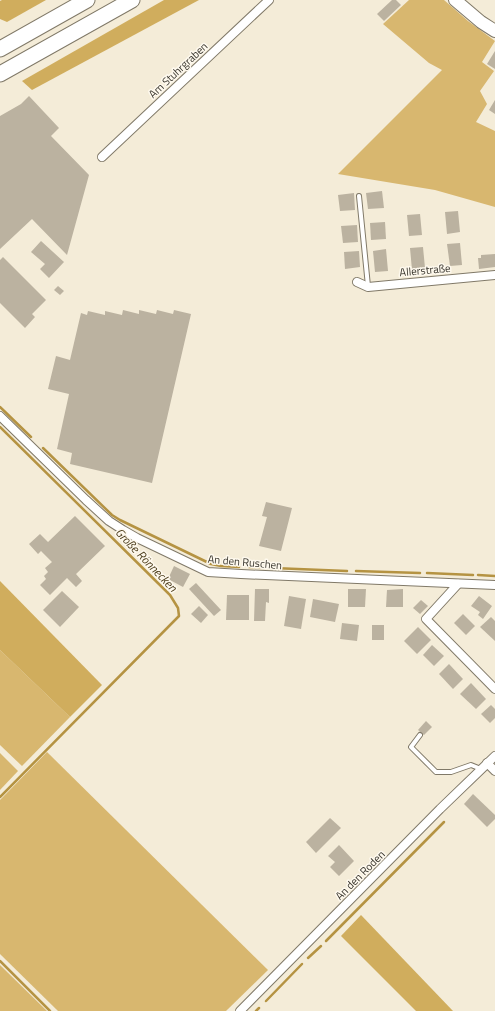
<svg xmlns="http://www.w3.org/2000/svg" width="495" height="1011" viewBox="0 0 495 1011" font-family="'Titillium Web',sans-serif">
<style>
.green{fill:#d8b76f}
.forest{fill:#d0ad5d}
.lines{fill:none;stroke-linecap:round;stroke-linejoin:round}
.stream{stroke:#b59342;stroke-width:2.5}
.building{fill:#bbb2a0}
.lane-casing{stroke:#807968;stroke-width:6}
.street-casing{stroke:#807968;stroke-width:10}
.secondary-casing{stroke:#807968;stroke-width:14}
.highway-casing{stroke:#807968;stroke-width:17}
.lane{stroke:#fff;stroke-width:4}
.street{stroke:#fff;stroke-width:8}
.secondary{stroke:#fff;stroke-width:12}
.highway{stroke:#fff;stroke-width:15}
.labels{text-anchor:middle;stroke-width:3;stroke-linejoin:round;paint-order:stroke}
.street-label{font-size:11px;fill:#37342c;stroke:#fef9ee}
.water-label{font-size:12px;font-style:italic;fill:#4d3e1c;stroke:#fef9ee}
</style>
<rect width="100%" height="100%" fill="#f4ecd8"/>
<g class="green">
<path d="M409,0H444L468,21L495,41L482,62L494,71L480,91L487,104L476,122L495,131V207L435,190L338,174L442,70L429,63L383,24Z"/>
<path d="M0,650L70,717L22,766L0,745Z"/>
<path d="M47,752L268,970L226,1011H58L0,954V800Z"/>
<path d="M0,753L18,771L0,790Z"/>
<path d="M0,965L47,1011H0Z"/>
</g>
<g class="forest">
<path d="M2,0H46L7,22L0,19V1Z"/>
<path d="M164,0H199L32,90L22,81Z"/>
<path d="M0,581L102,685L70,717L0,650Z"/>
<path d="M361,915L453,1011H416L341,936Z"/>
</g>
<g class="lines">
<g class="stream">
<path d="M0,407L31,437"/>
<path d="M0,427L170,595L178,608L179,616L0,797"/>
<path d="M43,448L112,515L120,520L211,564L221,566L239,567"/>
<path d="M249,567H260"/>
<path d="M273,568L347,571"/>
<path d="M356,571L420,573"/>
<path d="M427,573L473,575"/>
<path d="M478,575L495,576"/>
<path d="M326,941L444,822"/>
<path d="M308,958L321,946"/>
<path d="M0,961L50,1011"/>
<path d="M266,1001L302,964"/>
<path d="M256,1011L259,1008"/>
</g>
</g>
<g class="building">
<path d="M392,0H396L401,5L384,21L377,14Z"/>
<path d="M495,51V69L487,64Z"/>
<path d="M29,96L59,128L51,136L89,175L67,255L32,219L0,249V116L21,104Z"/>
<path d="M495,100V114L489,110Z"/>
<path d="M382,191L384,208L368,209L366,193Z"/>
<path d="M354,193L355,210L340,211L338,195Z"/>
<path d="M458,211L460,232L447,234L445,212Z"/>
<path d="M420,214L422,235L409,236L407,215Z"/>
<path d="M385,222L386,239L371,240L370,223Z"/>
<path d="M357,225L358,242L343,243L341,226Z"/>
<path d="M41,241L64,262L49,278L40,269L45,264L31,252Z"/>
<path d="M460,243L462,265L450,266L447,244Z"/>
<path d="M423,247L425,268L412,270L410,248Z"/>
<path d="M386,249L388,271L375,272L373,251Z"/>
<path d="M359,251L360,267L345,269L344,252Z"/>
<path d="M495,254V267L479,269L478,258H481V255Z"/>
<path d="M3,257L46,300L32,314L35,317L25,328L0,303V260Z"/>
<path d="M58,286L64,291L60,295L54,290Z"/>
<path d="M123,310L139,314V310L156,314L157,310L173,314L174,310L191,314L152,483L70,464L72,453L57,449L69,394L48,389L56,356L70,360L81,313L87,315L88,311L105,315V311L122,315Z"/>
<path d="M266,502L292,508L281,551L259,546L267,517L262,516Z"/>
<path d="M75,516L105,546L76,574L82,581L76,587L67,578L50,595L40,585L46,579L44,576L48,572L45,568L52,562L41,551L38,554L29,544L40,534L48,542Z"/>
<path d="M174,566L190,574L183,587L168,579Z"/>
<path d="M196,583L221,610L214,616L189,589Z"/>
<path d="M255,589H269V603L266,602L265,621H254Z"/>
<path d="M348,589H366L365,607H348Z"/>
<path d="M403,589V607H386L387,590Z"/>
<path d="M62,591L79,607L60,627L43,610Z"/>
<path d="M227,595H249V620H226Z"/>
<path d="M289,596L306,599L301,629L284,626Z"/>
<path d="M479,596L492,606L483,619L478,615L480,612L471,606Z"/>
<path d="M313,599L339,604L335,622L310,617Z"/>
<path d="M421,600L428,606L420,614L413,608Z"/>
<path d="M199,606L208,615L201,623L191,614Z"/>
<path d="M463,614L475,626L466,635L454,623Z"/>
<path d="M491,617L495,621V641L480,627Z"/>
<path d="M342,623L359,625L357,641L340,639Z"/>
<rect x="372" y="625" width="12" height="15"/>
<path d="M418,627L431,640L417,654L404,641Z"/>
<path d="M432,645L444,656L434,666L423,655Z"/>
<path d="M449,664L463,679L453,689L439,674Z"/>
<path d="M471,683L486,699L476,709L460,694Z"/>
<path d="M491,705L495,709V718L490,723L481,714Z"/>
<path d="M426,721L432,727L424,735L418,730Z"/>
<path d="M473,794L495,815V819L487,827L464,804Z"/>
<path d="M330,818L341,828L316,853L306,842Z"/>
<path d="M339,845L354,861L339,876L330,867L335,862L328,856Z"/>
</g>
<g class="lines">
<g class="lane-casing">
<g id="lane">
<path d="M359,196L368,286"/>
<path d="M420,735L411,747L436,772H451L471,765L481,769"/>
</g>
</g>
<g class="street-casing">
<g id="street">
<path d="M102,157L269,0"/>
<path d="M357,282L368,287L495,275"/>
<path d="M0,416L86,500L109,521L123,530L137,538L208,572L241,574L495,585"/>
<path d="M458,584L426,619L495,689"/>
<path d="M487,763L495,771"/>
<path d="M240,1011L440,809L495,756"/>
</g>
</g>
<g class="secondary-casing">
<path id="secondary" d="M455,0L481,22L495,31"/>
</g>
<g class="highway-casing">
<g id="highway">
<path d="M0,49L87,0"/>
<path d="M0,74L132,0"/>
</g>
</g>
<use href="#lane" class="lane"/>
<use href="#street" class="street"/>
<use href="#secondary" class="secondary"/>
<use href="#highway" class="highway"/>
</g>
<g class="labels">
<g class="street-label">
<text transform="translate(178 70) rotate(-43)" y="4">Am Stuhrgraben</text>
<text transform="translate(425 270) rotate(-5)" y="4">Allerstraße</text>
<text transform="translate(245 562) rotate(5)" y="4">An den Ruschen</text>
<text transform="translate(360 875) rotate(-45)" y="4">An den Roden</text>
</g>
<g class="water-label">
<text transform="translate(146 560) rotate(46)" y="4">Große Rönnecken</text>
</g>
</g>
</svg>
